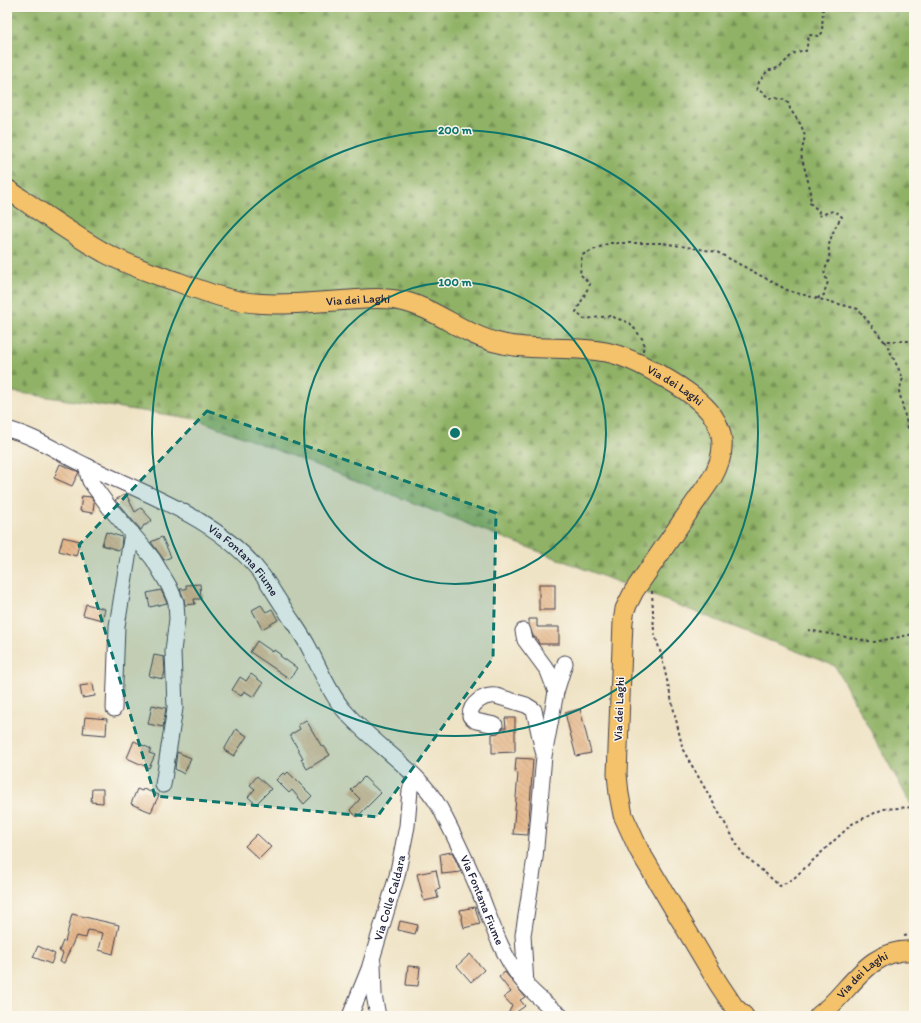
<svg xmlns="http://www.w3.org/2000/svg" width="921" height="1023" viewBox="0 0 921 1023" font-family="Itim,sans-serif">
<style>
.forest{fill:url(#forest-firs);stroke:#596a50}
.building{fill:url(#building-back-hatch)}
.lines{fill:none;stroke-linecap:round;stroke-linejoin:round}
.minor-casing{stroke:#413f50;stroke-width:17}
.major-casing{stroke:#413f50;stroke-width:21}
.path{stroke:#413f50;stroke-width:2;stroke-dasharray:3 3;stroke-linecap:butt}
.minor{stroke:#fff;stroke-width:15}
.major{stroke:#f3c26a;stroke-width:19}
.marked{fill:#0f766e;fill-opacity:0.2;stroke:#0f766e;stroke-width:3;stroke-dasharray:8 5;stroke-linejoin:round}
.ring{fill:none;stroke:#0f766e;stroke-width:2}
.labels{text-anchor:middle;stroke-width:3;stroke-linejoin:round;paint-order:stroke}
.street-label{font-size:12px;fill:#22223b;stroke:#fbf7ec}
.centre{fill:#0f766e;stroke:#fbf7ec;stroke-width:2}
.ring-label{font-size:12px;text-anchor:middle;font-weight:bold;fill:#0f766e;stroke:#fbf7ec;stroke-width:3;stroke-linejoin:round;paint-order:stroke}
</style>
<defs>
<pattern id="forest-firs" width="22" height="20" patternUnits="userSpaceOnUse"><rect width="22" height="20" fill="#90b266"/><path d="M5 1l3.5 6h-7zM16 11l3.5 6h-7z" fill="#759055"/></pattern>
<pattern id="building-back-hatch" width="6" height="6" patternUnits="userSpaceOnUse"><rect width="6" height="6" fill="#e5b88c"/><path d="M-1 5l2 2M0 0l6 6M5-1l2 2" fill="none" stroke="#c49e7a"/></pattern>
</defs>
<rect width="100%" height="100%" fill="#fbf7ec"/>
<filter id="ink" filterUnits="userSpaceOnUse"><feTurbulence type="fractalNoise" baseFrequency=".025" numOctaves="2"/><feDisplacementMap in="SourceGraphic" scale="8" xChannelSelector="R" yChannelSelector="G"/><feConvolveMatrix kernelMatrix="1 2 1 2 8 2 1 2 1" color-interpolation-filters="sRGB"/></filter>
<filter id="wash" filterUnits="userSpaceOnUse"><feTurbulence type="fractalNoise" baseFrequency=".012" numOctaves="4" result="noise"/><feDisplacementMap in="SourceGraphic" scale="16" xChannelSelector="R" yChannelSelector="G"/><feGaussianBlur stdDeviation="0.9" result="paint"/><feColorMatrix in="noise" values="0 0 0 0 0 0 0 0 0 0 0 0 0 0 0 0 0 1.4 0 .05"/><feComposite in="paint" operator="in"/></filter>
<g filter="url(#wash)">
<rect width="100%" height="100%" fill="#efe3c5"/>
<path class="forest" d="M7,7H914V810L835,666L196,419L7,391Z"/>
<g id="blocks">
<g class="building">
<path d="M60,464L79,472L72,486L54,478Z"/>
<path d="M126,494L135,512L141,508L152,520L146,525H144L141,530L115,500Z"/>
<path d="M82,496L91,497L94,502L93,513L80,511Z"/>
<path d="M106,532L122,537L121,548L118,550L102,545Z"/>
<path d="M63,537L80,541L76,556L59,551Z"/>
<path d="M162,537L171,557L164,560L151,542Z"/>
<path d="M200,584L201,599H194L195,604L185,605L184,599L180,589H186V585Z"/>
<rect x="539" y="584" width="16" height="26"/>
<path d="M161,590L167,603L150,607L147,593Z"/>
<path d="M86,604L105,609L102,620L83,615Z"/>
<path d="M261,605L266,612L272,609L278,620L262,629L252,610Z"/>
<path d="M529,619H537V627H559V644H539L537,639L533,636L529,625Z"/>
<path d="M257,641L273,652L274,650L281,655L280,656L297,668L290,679L250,652Z"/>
<path d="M154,655L164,657L165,671L163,679L149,676Z"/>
<path d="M251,674L263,683L254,697L244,691L241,696L232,690L240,677L246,681Z"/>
<path d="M93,684L95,696L82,698L80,686Z"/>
<path d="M152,705L166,708L163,727L148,724Z"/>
<path d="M580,709L591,753L576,756L565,713Z"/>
<path d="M85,717L107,719L106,735L83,733Z"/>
<path d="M505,718H515V752L492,753V734L498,733L503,728H506Z"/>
<path d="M306,720L322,747L324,746L330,755L307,769L301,759L303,758L290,735L300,729L298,725Z"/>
<path d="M236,729L247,736L234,756L224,750Z"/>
<path d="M134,741L151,749L149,753L155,755L149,768L127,758Z"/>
<path d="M177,752L191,758L184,774L175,769Z"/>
<path d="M516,758L533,759L528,835L513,834L518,773L515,772Z"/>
<path d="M288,772L312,796L304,804L292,790L289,793L276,780L283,773L285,775Z"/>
<path d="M257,776L271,789L256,804L248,797L255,789L250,785Z"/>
<path d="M364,777L381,793L357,817L350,810L360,799L351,790Z"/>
<path d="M92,789H103V803L91,802Z"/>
<path d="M137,789L142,791L143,789L159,795L151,812L131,804Z"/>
<path d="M257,834L271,847L259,859L245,846Z"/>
<path d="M452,852L461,872L442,874L440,854Z"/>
<path d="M436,870L440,889L436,890L438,898L424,901L417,874Z"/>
<path d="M475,907L480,924L464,928L460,910Z"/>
<path d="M72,914L119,925L113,954L99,950L103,933L88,930L86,938L76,936L64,963L60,962L63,953L59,951L63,941L65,942Z"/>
<path d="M400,921L418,925L415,934L398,930Z"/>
<path d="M38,946L55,954L51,964L33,957Z"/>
<path d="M470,954L484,970L471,982L457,966Z"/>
<path d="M408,966L420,967L418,986L406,985Z"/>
<path d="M505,972L525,997L520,1000L525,1006L511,1016H507L512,1006L504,997L511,992L499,977Z"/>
</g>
</g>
</g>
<g filter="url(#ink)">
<use href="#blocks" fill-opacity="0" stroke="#413f50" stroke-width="1"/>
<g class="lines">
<g class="minor-casing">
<g id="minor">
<path id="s1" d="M7,429C35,436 61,454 87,466C149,496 220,519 263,576C271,587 277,598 284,608C291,620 300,631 307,644C319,666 327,689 343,709C373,745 417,768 440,808C455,837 469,866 481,896C492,924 502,955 521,979C532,993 547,1005 561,1016"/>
<path d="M87,466L88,475L90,481L109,507L140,543L153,559L169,586L176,602L177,619L173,651L175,708L163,785"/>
<path d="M523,631L525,640L548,671L556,692"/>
<path d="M114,709L117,626L132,533"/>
<path d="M495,725L476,721L470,716C470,703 485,694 496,696L526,705L534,710L543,751"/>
<path d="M373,963L374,995L378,1016"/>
<path d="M526,985L523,935L535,858L544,756L556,692L565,663"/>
<path id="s2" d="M350,1016L369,969L397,876L407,826L410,790L414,776"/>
</g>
</g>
<g class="major-casing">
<g id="major">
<path id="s3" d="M7,189C39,211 71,234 105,253C128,265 153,274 178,282C194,288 210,294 226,298C266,309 309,302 350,300C365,299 380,297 396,300C432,305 460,333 495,342C531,352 569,345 606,352C625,356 643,365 660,375C700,397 742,426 712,478L634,591L625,609L623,622L617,774L619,794L623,815L639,850L718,983L734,1007L744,1016"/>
<path id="s4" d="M819,1016C851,991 867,948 914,951"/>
</g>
</g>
<g class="path">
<path d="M818,299L819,297L824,295C824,290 827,287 828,281C820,271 828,268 829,258C830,254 828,249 829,245C831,236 836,224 842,217C832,207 830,213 818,216L819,211L810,203L811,192L801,155L805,136L801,125L790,109L789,104L785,100L775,98H769L762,92L757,90L759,82L768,70C787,70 787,49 806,51L809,35L819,36L822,33L823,7"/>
<path d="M885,341L903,378L899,391L908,428L914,430"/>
<path d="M643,351L644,341L630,323L610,316L584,319L576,312L590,284L580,274L582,255L609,243H663L717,252L789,291L858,309L884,341H914"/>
<path d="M652,591L654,632L661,654L683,750L742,853L780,886L793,879L852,824L883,809L914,807"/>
<path d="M808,630L874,642L914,634"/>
<path d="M904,936L914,934"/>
</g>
<use href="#minor" class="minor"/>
<use href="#major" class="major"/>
</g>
</g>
<path class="marked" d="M207,411L496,513L493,658L377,817L155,796L79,545Z"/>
<g class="ring">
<circle cx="455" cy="433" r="151"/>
<circle cx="455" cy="433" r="303"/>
</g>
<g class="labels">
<g class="street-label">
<text dy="4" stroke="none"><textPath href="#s3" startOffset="379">Via dei Laghi</textPath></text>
<text dy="4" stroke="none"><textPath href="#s3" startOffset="714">Via dei Laghi</textPath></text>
<text dy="4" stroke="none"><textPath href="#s1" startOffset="273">Via Fontana Fiume</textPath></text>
<text transform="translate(619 709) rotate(-88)" y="4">Via dei Laghi</text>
<text dy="4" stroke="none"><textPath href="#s2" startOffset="125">Via Colle Caldara</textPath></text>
<text dy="4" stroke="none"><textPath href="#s1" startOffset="694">Via Fontana Fiume</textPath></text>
<text dy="4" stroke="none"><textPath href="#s4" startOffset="60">Via dei Laghi</textPath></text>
</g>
</g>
<circle cx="455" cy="433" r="6" class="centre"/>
<g class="ring-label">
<text x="455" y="134">200 m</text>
<text x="455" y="286">100 m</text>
</g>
<rect width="921" height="1023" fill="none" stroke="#fbf7ec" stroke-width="24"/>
</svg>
